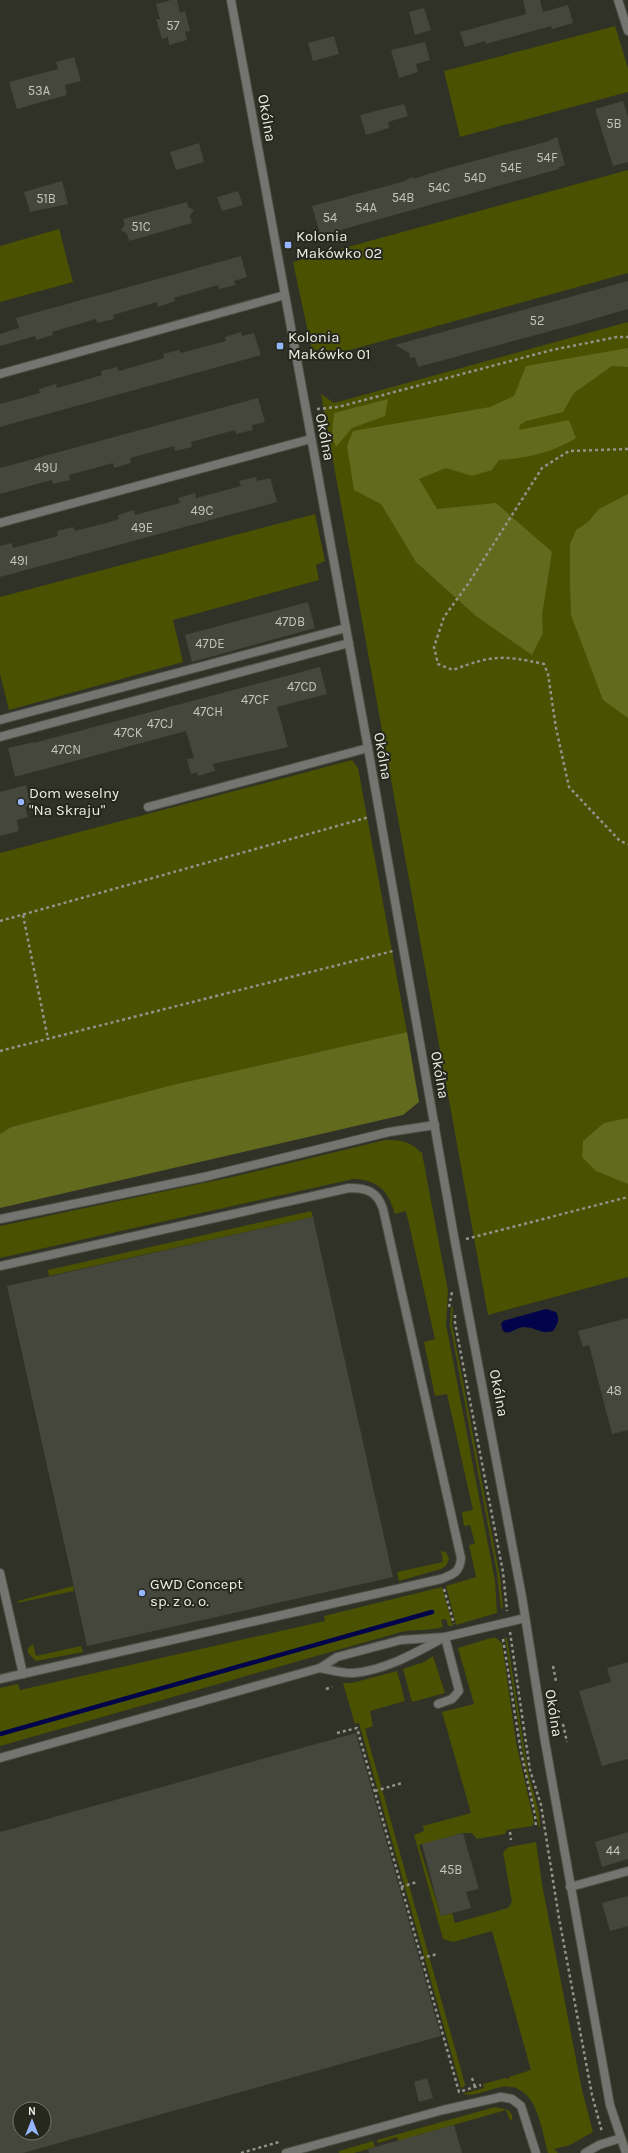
<svg xmlns="http://www.w3.org/2000/svg" width="628" height="2153" viewBox="0 0 628 2153" font-family="Karla,sans-serif">
<style>
.green{fill:#4a5100}
.forest{fill:#626a1e}
.water{fill:#01044a}
.lines{fill:none;stroke-linecap:round;stroke-linejoin:round}
.stream{stroke:#01044a;stroke-width:4.5}
.building{fill:#45463c;fill-rule:evenodd}
.lane-casing{stroke:#4e5046;stroke-width:10}
.street-casing{stroke:#4e5046;stroke-width:10}
.path{stroke:#92948c;stroke-width:2.5;stroke-dasharray:3 3;stroke-linecap:butt}
.lane{stroke:#747570;stroke-width:8}
.street{stroke:#747570;stroke-width:8}
.poi-dot{fill:#96b6fd;stroke:#26281e;stroke-width:1.5}
.labels{text-anchor:middle;stroke-width:4;stroke-linejoin:round;paint-order:stroke}
.number-label{font-size:13px;fill:#c2c3bc}
.street-label{font-size:15px;fill:#ebede6;stroke:#26281e}
.poi-label{font-size:15px;fill:#ebede6;stroke:#26281e;text-anchor:start}
</style>
<rect width="100%" height="100%" fill="#303228"/>
<g class="green">
<path d="M615,26L628,68V92L460,137L444,71Z"/>
<path d="M628,170V273L314,360L293,262Z"/>
<path d="M59,229L73,282L0,302V246Z"/>
<path d="M628,322V1277L488,1315L321,394L334,403Z"/>
<path d="M315,514L325,561L316,565L319,580L173,620L183,662L9,710L0,674V597Z"/>
<path d="M352,760L358,768L407,1032L11,1127L0,1134V853Z"/>
<path d="M385,1140C402,1140 409,1141 422,1153L448,1291L446,1324L495,1581L497,1613L456,1625L446,1586L476,1577L469,1545L475,1544L470,1525L464,1526L462,1512L473,1510L447,1394L435,1396L424,1342L435,1339L406,1211L395,1214C388,1190 378,1180 353,1179L0,1258V1226L232,1177Z"/>
<path d="M311,1211L313,1217L49,1276L48,1270Z"/>
<path d="M451,1307H453L452,1324L500,1577L503,1608L501,1609L497,1573L450,1325Z"/>
<path d="M441,1551L446,1552L449,1559L446,1566L441,1569L399,1581L397,1572L443,1562Z"/>
<path d="M73,1586L74,1591L17,1603L18,1601Z"/>
<path d="M442,1587L453,1626H448L446,1619L441,1620L443,1627C429,1631 416,1629 401,1632L0,1746V1688L18,1684L20,1690L325,1621L324,1616Z"/>
<path d="M505,1637L507,1638L528,1772L539,1813L540,1827L539,1828L526,1771Z"/>
<path d="M491,1638H496L502,1643L516,1742L534,1822L532,1826L507,1830L505,1834L477,1839L472,1833H463L419,1845L441,1916L452,1913L455,1923L508,1908L512,1902L503,1852L509,1847L536,1842L542,1884L582,2090L593,2132L570,2145L554,2149L558,2153H548C541,2128 537,2082 502,2087C488,2089 476,2097 462,2094L484,2088L483,2084L505,2078L509,2079V2077L531,2070L492,1931L453,1942L443,1939L414,1835L424,1831L423,1826L471,1813L442,1712L474,1704L458,1648Z"/>
<path d="M33,1644L36,1656L81,1646L83,1652L36,1661L28,1653V1648Z"/>
<path d="M433,1656L445,1693L412,1702L403,1669L424,1662Z"/>
<path d="M397,1671L405,1701L370,1711L373,1726L365,1729L465,2084L464,2087L461,2088L359,1723L355,1724L343,1683H352Z"/>
<path d="M495,2107L508,2110L512,2115V2120H510L506,2110L398,2141L397,2137L378,2143L377,2140Z"/>
<path d="M373,2141L375,2147L354,2153H339V2151Z"/>
</g>
<g class="forest">
<path d="M628,348V367L612,366L574,393L563,412L526,421L520,425L519,430L569,420L576,438C552,453 526,458 499,460L492,470L472,476L446,468L419,479L437,509L496,503L552,552L542,615L543,633L532,655L476,616L416,562L381,504L354,490L347,446L353,431L490,407L514,396L526,366Z"/>
<path d="M388,399L385,416L352,428L336,447L332,435L334,413Z"/>
<path d="M628,494V718L603,700L571,615L570,584V544L576,530L588,522L599,509Z"/>
<path d="M407,1032L419,1102L403,1115L0,1208V1134L11,1127L173,1085Z"/>
<path d="M628,1118V1184L596,1171L582,1157L583,1141L604,1123Z"/>
</g>
<path class="water" d="M546,1309L556,1312C560,1319 558,1324 553,1331C542,1335 535,1327 524,1327C516,1327 510,1336 503,1331L501,1324L503,1321Z"/>
<g class="lines">
<path class="stream" d="M0,1734L432,1612"/>
</g>
<g class="building">
<path d="M171,0H177L180,13L185,11L190,31L185,32L187,40L169,45L168,37L162,39L156,19H160L156,4Z"/>
<path d="M523,0H540L543,12L568,5L573,23L552,29L551,26L486,44L485,41L465,47L460,32L526,14Z"/>
<path d="M424,8L431,30L415,35L409,12Z"/>
<path d="M334,36L339,54L313,61L308,43Z"/>
<path d="M425,42L430,60L416,64L418,72L399,78L391,50Z"/>
<path d="M74,57L81,81L65,85L67,95L17,109L9,82L58,69L56,62Z"/>
<path d="M623,101L628,117V162L613,166L595,109Z"/>
<path d="M404,104L408,116L388,122L389,128L366,135L360,115Z"/>
<path d="M557,137L565,165L559,167V169L326,234V232L320,234L312,206L402,182L413,177V179L448,168L546,142Z"/>
<path d="M199,143L204,162L176,170L170,152Z"/>
<path d="M62,181L68,204L30,212L24,192Z"/>
<path d="M238,191L243,205L222,211L217,197Z"/>
<path d="M187,202L188,207L194,210L190,216L192,223L129,241L127,234L121,230L125,224L123,219Z"/>
<path d="M241,256L247,277L234,281L236,285L219,289L218,285L174,298L175,301L158,307L157,302L113,315L114,319L97,323L96,319L52,332L53,335L36,340L35,336L0,346V334L19,328L16,318Z"/>
<path d="M628,281V309L569,326L418,367L415,357L410,358L409,353L395,345Z"/>
<path d="M241,332L242,336L254,333L261,355L0,427V404L40,393L39,389L56,384L57,388L102,375L101,371L110,369L117,367L119,371L164,358L163,354L179,350L181,353L226,341L225,337Z"/>
<path d="M258,398L265,422L252,425L253,430L236,434L235,430L191,442L192,447L175,451L174,446L130,458L131,463L114,468L113,463L69,475L70,480L53,484L52,480L0,494V468Z"/>
<path d="M256,477L257,481L270,478L277,502L0,577V546L12,543L13,548L58,536L57,531L73,527L75,531L106,523L119,519L118,515L134,510L135,515L180,503L178,498L195,493L196,498L241,486L239,481Z"/>
<path d="M308,602L315,628L192,662L185,635Z"/>
<path d="M320,667L327,694L277,707L288,747L213,764L215,771L198,776L197,772L191,774L187,759L194,758L186,731L15,777L8,748L34,742V743Z"/>
<path d="M26,785L31,806L25,807L28,817L17,820L19,831L0,836V792Z"/>
<path d="M313,1217L393,1577L87,1646L7,1286Z"/>
<path d="M628,1318V1430L612,1434L589,1345L583,1347L578,1331Z"/>
<path d="M628,1662V1759L602,1766L579,1691L611,1682L607,1668Z"/>
<path d="M356,1733L441,2036L23,2153H0V1832ZM20,2109H44V2133H20Z"/>
<path d="M628,1832V1859L602,1867L595,1842Z"/>
<path d="M463,1833L479,1889L466,1892L471,1908L441,1916L422,1844Z"/>
<path d="M628,1896V1926L610,1931L602,1903Z"/>
<path d="M427,2078L433,2098L419,2102L414,2082Z"/>
<path d="M454,2125L462,2153H369L368,2149Z"/>
</g>
<g class="lines">
<g class="lane-casing">
<g id="lane">
<path d="M0,374L285,295"/>
<path d="M0,523L311,439"/>
<path d="M0,720L346,628"/>
<path d="M0,737L349,643"/>
<path d="M148,807L368,748"/>
<path d="M0,1266L349,1188C367,1188 377,1191 383,1209L461,1558C460,1572 454,1574 441,1579L0,1679"/>
<path d="M0,1573L23,1674"/>
<path d="M320,1668C331,1670 344,1674 354,1673C386,1670 415,1653 443,1638"/>
<path d="M438,1704L452,1699L459,1691L445,1637"/>
<path d="M0,1758L320,1668L337,1657L401,1640L445,1637L525,1618"/>
<path d="M286,2153L443,2110L501,2097L512,2099L521,2106L536,2153"/>
<path d="M585,2153L599,2145L621,2138"/>
</g>
</g>
<g class="street-casing">
<g id="street">
<path d="M231,0L368,748L455,1242L522,1597L544,1736L610,2105L626,2153"/>
<path d="M618,0L628,31"/>
<path d="M0,1219L204,1177L389,1132L435,1125"/>
<path d="M570,1887L628,1871"/>
</g>
</g>
<g class="path">
<path d="M317,409L338,407L552,350L617,337H628"/>
<path d="M628,449L569,451L542,468L468,584L444,617L434,647L438,664L453,670C492,655 503,655 544,664L548,674L556,728L569,787L620,841L628,844"/>
<path d="M23,915L48,1039"/>
<path d="M0,921L369,817"/>
<path d="M0,1051L393,951"/>
<path d="M466,1239L628,1197"/>
<path d="M449,1307L452,1292"/>
<path d="M455,1315V1323L503,1572L507,1611"/>
<path d="M444,1589L454,1624"/>
<path d="M510,1632L530,1770L541,1805L559,1918L592,2095L602,2132"/>
<path d="M503,1639L521,1752L535,1815L536,1827"/>
<path d="M553,1666L556,1681"/>
<path d="M326,1689L332,1687"/>
<path d="M563,1724L567,1742"/>
<path d="M337,1733L357,1728L459,2092L481,2085"/>
<path d="M375,1791L402,1783"/>
<path d="M510,1832L511,1840"/>
<path d="M401,1887L417,1882"/>
<path d="M421,1958L438,1954"/>
<path d="M472,2078L475,2087"/>
<path d="M241,2153L279,2142"/>
</g>
<use href="#lane" class="lane"/>
<use href="#street" class="street"/>
</g>
<g class="poi-dot">
<rect x="284" y="241" width="8" height="8" rx="2"/>
<rect x="276" y="342" width="8" height="8" rx="2"/>
<circle cx="21" cy="802" r="4"/>
<circle cx="142" cy="1593" r="4"/>
</g>
<g class="labels">
<g class="number-label">
<text x="173" y="30">57</text>
<text x="39" y="95">53A</text>
<text x="614" y="128">5B</text>
<text x="547" y="162">54F</text>
<text x="511" y="172">54E</text>
<text x="475" y="182">54D</text>
<text x="439" y="192">54C</text>
<text x="403" y="202">54B</text>
<text x="46" y="203">51B</text>
<text x="366" y="212">54A</text>
<text x="330" y="222">54</text>
<text x="141" y="231">51C</text>
<text x="537" y="325">52</text>
<text x="46" y="472">49U</text>
<text x="202" y="515">49C</text>
<text x="142" y="532">49E</text>
<text x="19" y="565">49I</text>
<text x="290" y="626">47DB</text>
<text x="210" y="648">47DE</text>
<text x="302" y="691">47CD</text>
<text x="255" y="704">47CF</text>
<text x="208" y="716">47CH</text>
<text x="160" y="728">47CJ</text>
<text x="128" y="737">47CK</text>
<text x="66" y="754">47CN</text>
<text x="614" y="1395">48</text>
<text x="613" y="1855">44</text>
<text x="451" y="1874">45B</text>
</g>
<g class="street-label">
<text transform="translate(267 118) rotate(80)" y="5">Okólna</text>
<text transform="translate(325 437) rotate(79)" y="5">Okólna</text>
<text transform="translate(383 756) rotate(80)" y="5">Okólna</text>
<text transform="translate(440 1075) rotate(80)" y="5">Okólna</text>
<text transform="translate(499 1393) rotate(79)" y="5">Okólna</text>
<text transform="translate(554 1713) rotate(81)" y="5">Okólna</text>
</g>
<g class="poi-label">
<text x="296" y="241">Kolonia<tspan x="296" dy="17">Makówko 02</tspan></text>
<text x="288" y="342">Kolonia<tspan x="288" dy="17">Makówko 01</tspan></text>
<text x="29" y="798">Dom weselny<tspan x="29" dy="17">"Na Skraju"</tspan></text>
<text x="150" y="1589">GWD Concept<tspan x="150" dy="17">sp. z o. o.</tspan></text>
</g>
</g>
<g transform="translate(32 2121)"><circle r="19" fill="#26281e" stroke="#75776e"/>
<path d="M0-3L7 15L0 10L-7 15Z" fill="#96b6fd"/>
<text y="-6" font-size="11" font-weight="bold" text-anchor="middle" fill="#ebede6">N</text>
</g>
</svg>
